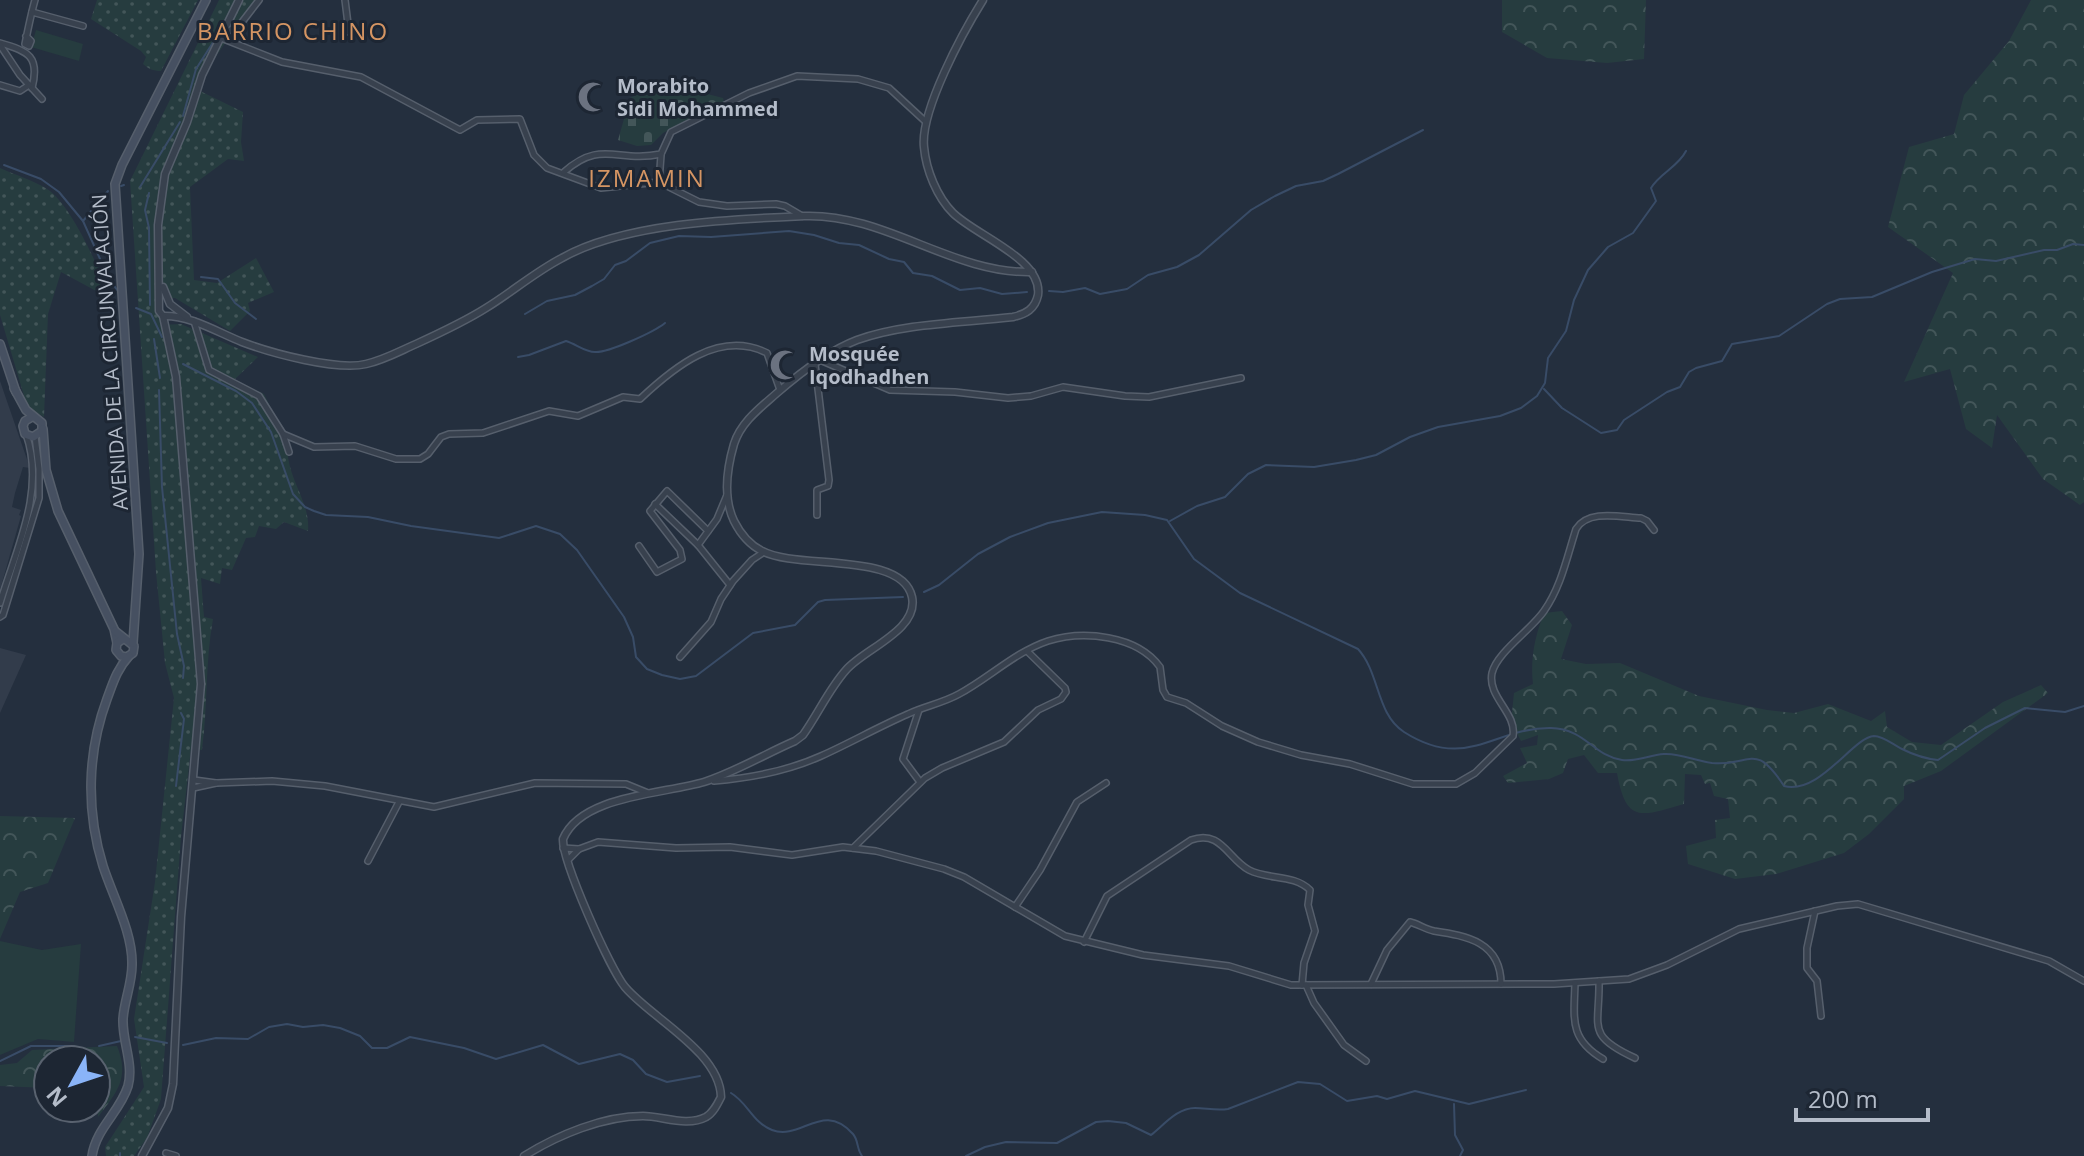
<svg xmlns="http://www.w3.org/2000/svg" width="2084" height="1156" viewBox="0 0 2084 1156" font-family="'Open Sans',sans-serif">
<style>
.airport{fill:#323c4b}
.grass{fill:url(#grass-dots)}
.forest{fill:url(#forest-crowns)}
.cemetery{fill:url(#cemetery-stones)}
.green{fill:#263c3f}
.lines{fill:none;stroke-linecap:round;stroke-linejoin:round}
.stream{stroke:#394c67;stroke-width:2}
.minor-casing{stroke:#565f6c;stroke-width:8}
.tertiary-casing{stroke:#565f6c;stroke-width:9}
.secondary-casing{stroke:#565f6c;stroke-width:10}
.minor{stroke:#38414e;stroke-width:5}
.tertiary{stroke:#38414e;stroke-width:6}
.secondary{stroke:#465061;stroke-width:7}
.labels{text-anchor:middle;stroke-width:6;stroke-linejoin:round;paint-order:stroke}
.poi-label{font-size:20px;font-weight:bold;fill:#b4bcc9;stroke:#1d2633;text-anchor:start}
.street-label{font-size:20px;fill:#b4bcc9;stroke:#1d2633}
.quarter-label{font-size:24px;letter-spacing:2px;fill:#d59563;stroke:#1d2633}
</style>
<defs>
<pattern id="grass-dots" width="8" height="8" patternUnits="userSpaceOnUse" patternTransform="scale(2)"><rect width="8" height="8" fill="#263c3f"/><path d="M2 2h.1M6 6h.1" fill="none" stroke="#435659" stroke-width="1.8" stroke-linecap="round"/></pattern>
<pattern id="forest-crowns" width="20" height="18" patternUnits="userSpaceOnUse" patternTransform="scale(2)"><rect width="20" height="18" fill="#263c3f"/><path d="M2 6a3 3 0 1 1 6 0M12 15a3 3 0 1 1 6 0" fill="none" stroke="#435659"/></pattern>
<pattern id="cemetery-stones" width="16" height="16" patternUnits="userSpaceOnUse" patternTransform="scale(2)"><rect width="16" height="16" fill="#263c3f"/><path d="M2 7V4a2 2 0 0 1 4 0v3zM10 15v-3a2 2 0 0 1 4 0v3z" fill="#435659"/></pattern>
</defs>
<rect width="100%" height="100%" fill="#242f3e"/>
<g class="airport">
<path d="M0,381L30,468L23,467L15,493L12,507L21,510L19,515L21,516L0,590Z"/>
<path d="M0,648L26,655L0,713Z"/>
</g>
<g class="grass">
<path d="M97,0H198L161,71C153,71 149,69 143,64L146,57L141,51L91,19Z"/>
<path d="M219,0H255L194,88L243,112L241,142L244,161L228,159L190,187L194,280L217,283L256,258L274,292L248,303L250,311L230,331L175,298H157L161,325L181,324L258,357L234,380L264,394L280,427L290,436C279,470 311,498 308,531L284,522L276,529L259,526L255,537L246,538L232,570L222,568L220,584L201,578L204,617L213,619C205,662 208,706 202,750L191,748L181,837L161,1099L147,1138L134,1156H106L105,1147L144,1087L134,1019L155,882L174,698L165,663L156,572L130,181Z"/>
<path d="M0,168C15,175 33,180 47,189C72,205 100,271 111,299L61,272L48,314L44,417L31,409L25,399L0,315Z"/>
</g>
<g class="forest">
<path d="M1502,0H1646L1644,59L1607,63L1547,58L1502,32Z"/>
<path d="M2031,0H2084V502L2080,505L2043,479L1997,415L1992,448L1966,429L1950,369L1904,382L1953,273L1888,227L1909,147L1954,134L1964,95L2009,41Z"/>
<path d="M1562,611L1572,625L1561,659L1586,664L1620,663L1699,696L1767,710L1794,713L1828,704L1871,721L1885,711L1887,727L1912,742L1941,745L2003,702L2041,685L2048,693L1941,771L1904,786V799L1869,834L1844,853L1776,874L1735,879L1688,864L1686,846L1716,838L1715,820L1730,818L1728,799L1714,796L1710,783L1705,784L1701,775L1685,774L1684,804C1640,817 1626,823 1617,773H1598L1584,755L1568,759L1563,773L1549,779L1508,783L1503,776L1527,763L1520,748L1537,745L1538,735L1521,741L1511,722L1514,693L1533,684C1530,659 1535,636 1544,613Z"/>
<path d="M0,816L75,818L48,883L20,892L0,939Z"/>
<path d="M117,1046C130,1078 117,1092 98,1117L96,1060H48V1088L0,1086V1065L17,1063L32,1050Z"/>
</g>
<path class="cemetery" d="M640,84L676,86L723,98L724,102L663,133L651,145L637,146L618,140L630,98L638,94Z"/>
<g class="green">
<path d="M36,30L83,44L79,61L31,47Z"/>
<path d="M0,941L42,950L81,944L74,1042L38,1039L0,1055Z"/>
</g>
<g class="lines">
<g class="stream">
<path d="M183,116L196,69L219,33"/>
<path d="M4,165L41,179L59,192L83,221L109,279L118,291"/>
<path d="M121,186L124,185"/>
<path d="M140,187L180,122"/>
<path d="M149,193L145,210L149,228L150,305"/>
<path d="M83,221L108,191"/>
<path d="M201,277L218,279L235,303L256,319"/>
<path d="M1049,291L1063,292L1085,288L1100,294L1127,289L1148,275L1177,267L1199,255L1251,210L1275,196L1296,186L1323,181L1338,174L1423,130"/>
<path d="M136,308L151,314L162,337"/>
<path d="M525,314L547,301L575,295L592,286L604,279L615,265L626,261L650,243L679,236L711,237L789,231L814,235L839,243L859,245L889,259L904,262L913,273L932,276L960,290L980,288L1002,294L1027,292"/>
<path d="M154,339L160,378"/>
<path d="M518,357L529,355L566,341C576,344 585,352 595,352C608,353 654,332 665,323"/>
<path d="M183,364L236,391L252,403L271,432L293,494L305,507L314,511L326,515L368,517L411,526L499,538L536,526L560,534L577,550L624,617L633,637L636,657L647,669L662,675L680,679L696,676L753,633L795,625L818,602L825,600L903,597"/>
<path d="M1544,389L1562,408L1601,433L1617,430L1624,420L1667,392L1680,387L1689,372L1696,368L1722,361L1732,344L1779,336L1827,304L1840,299L1872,297L1932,272L1975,259L1996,261L2044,250H2057L2073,244L2084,245"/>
<path d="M159,390L162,487L177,634L184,666L183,678"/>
<path d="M1170,521L1197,506L1225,497L1248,474L1266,465L1314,467L1356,460L1376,455L1410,437L1438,427L1500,416L1521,408L1537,396L1545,383L1548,358L1566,331L1574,300L1588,270L1608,247L1633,233L1656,201L1651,188C1660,173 1678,167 1686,151"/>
<path d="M924,592L939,585L978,554L1010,537L1048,523L1102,512L1145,515L1167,520L1194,559L1240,593L1358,649C1380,673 1376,714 1404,732C1467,772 1494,727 1551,728C1586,729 1593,756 1622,760C1637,762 1649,755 1664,754C1680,753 1696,761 1712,763C1751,767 1754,740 1784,786C1820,795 1853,737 1874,736C1884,736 1893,745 1902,749C1912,754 1927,759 1938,760L1985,728L2025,708L2065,712L2084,706"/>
<path d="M176,786L184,719L181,713"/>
<path d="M135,1037L167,1043"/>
<path d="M183,1045L216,1038L248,1039L269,1027L287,1024L303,1027L323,1025L340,1028L360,1036L372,1048H387L410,1037L464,1048L496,1059L543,1045L579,1064L620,1054L633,1060L646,1074L667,1082L700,1076"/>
<path d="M99,1046L121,1041"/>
<path d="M0,1061L31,1046H74"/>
<path d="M731,1093C748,1103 752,1122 772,1130C801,1141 823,1100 853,1134C859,1141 856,1148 862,1156"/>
<path d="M1454,1104L1455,1135L1463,1150L1460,1156"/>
<path d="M120,1156V1153"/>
<path d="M966,1156L985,1147L1006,1142L1057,1143L1096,1122L1108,1121L1126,1123L1151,1135C1164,1125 1177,1108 1195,1108C1206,1108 1216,1111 1228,1109L1298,1082L1320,1084L1347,1101L1377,1096L1387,1099L1415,1091L1469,1104L1526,1090"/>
</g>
<g class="minor-casing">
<g id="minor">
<path d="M345,0L349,32"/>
<path d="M32,12L83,26"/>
<path d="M224,33L239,26L259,0"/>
<path d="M26,36L31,41L29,46L25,44C28,29 31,14 35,0"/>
<path d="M221,38L282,62L361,77L460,130L477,120L520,119L534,155L547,168L601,188L659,182L699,202L727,206L776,204L785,206L802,216"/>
<path d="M0,43C29,51 40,57 32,88"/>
<path d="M0,45L20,75L42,99"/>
<path d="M0,85L20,91L29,85"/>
<path d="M564,172C601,139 617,163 661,154L671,132L749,93L797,76L858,79L889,88L926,122"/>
<path d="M659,182L661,155"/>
<path d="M194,321L209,370L259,396L283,434L289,452"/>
<path d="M820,360L890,390L955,392L1008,398L1031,396L1063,387L1125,396L1149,397L1241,378"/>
<path d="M815,364L829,480L828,486L817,490V515"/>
<path d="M283,434L314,447L355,446L396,459H420L428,454L441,437L449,434L483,433L549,411L578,416L623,397L640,399C673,368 719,329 767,353L780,390"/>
<path d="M727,495L717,519L698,545L730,585"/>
<path d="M655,504L698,545"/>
<path d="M639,546L657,572L682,559L680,550L650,511L667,491L708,531"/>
<path d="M0,603C16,549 46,491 26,434"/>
<path d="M0,617L3,615L39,498V469L35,436"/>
<path d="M680,657L711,622L721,599L733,581L752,560L764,552"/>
<path d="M919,710L903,759L920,782"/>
<path d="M714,781C750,778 788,771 821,756C850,743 878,727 908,714C925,706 943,703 959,694C989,678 1015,652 1048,641C1083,630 1137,635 1160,667L1163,690L1167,697L1186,703L1222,726L1258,742L1301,755L1350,764L1413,784H1456L1475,773L1513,736C1517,713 1487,697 1492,673C1497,652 1531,630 1544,611C1561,587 1567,557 1576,529C1588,509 1620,517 1641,518L1647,521L1654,530"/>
<path d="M216,783L272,781L325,786L434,807L535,783L626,784L648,793"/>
<path d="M193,788L216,783L194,780"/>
<path d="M563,848L579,849L568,860"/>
<path d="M853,848L925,778L942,768L1004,742L1038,710L1061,699L1066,692L1065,688L1027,651"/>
<path d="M579,849L598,842L676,848L730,847L792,855L843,847L876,851L944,869L964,877L1065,936L1143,955L1229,966L1291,985L1554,984L1629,979L1667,965L1739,929L1837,906L1858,904L2049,961L2084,981"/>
<path d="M368,861L399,802"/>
<path d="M1015,907L1040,870L1077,802L1106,783"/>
<path d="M1815,911L1807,948V968L1817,981L1821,1016"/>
<path d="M1084,942L1107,896L1191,840C1221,829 1228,859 1249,870C1268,880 1294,874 1310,890L1308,905L1315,931L1304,963L1302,985"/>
<path d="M1599,981C1600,1027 1585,1035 1635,1058"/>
<path d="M1575,983C1574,1019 1569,1039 1603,1059"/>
<path d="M1371,984L1387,950L1410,922C1418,924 1425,929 1434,931C1467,936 1501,942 1501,984"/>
<path d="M1306,985L1314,1003L1344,1045L1366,1061"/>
<path d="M166,1153L176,1156"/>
</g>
</g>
<g class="tertiary-casing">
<g id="tertiary">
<path d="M239,0L202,75L187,122L165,174L158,225L159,311L163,316C190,315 217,332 242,342C271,353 337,371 366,364C384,360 400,351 416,344C440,333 464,322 486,308C512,292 535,272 562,258C624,223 733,219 804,216C885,213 952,274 1032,272"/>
<path d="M163,287L170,304L187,317"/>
<path d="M142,1156L168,1108L173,1084L181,917L201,684L176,377L163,316"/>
<path d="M524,1156C558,1135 603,1116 643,1116C662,1116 687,1127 706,1117C713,1113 717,1105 721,1097C720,1052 651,1018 625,987C610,969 562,861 563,839C581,795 664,794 704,782C735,772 765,754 795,741L803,735C818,714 829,689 846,670C864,649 919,630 912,597C902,551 797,570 762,551C750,545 740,533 734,521C723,498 727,468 734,444C741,422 760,408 777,393C800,373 828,351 857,340C905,323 962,323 1013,317C1026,314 1035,309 1038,295C1043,259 975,235 953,213C937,197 926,170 924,147C920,111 963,32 983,0"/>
</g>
</g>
<g class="secondary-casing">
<g id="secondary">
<path d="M0,344L16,392"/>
<path d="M14,388L26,410L42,423V431L33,437L25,434L23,426L25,421L32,417"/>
<path d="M43,429L46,470L58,511L114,629L117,643"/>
<path d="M115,631L134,646L133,653L127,657L121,656L116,650L117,643L123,639"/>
<path d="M133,643L139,554L115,184L122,165L206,0"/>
<path d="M92,1156C96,1128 120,1112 128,1086C134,1064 122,1041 123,1019C124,1001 132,984 132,965C133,933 113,897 103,866C86,811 87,753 107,699C113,683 117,669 129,656"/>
</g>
</g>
<use href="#minor" class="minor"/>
<use href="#tertiary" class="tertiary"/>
<use href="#secondary" class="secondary"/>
</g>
<defs>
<g id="mosque-bare" transform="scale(2.4)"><path d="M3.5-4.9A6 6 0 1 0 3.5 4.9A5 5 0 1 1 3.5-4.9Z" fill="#6b7280" stroke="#1d2633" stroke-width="2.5" paint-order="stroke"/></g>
</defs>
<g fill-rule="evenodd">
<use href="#mosque-bare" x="593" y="97"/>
<use href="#mosque-bare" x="785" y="365"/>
</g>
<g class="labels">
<g class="poi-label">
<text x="617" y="93">Morabito<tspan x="617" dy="23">Sidi Mohammed</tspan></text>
<text x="809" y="361">Mosquée<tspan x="809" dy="23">Iqodhadhen</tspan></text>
</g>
<g class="street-label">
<text transform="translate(110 352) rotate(-94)" y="7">AVENIDA DE LA CIRCUNVALACIÓN</text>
</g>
<g class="quarter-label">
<text x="293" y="40">BARRIO CHINO</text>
<text x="647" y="187">IZMAMIN</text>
</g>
</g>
<g transform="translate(72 1084) rotate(230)"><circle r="38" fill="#1d2633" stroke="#59626f" stroke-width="2"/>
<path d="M0-6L14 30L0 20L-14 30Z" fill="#8ab4f8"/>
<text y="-12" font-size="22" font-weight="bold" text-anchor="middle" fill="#b4bcc9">N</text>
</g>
<path d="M1796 1108v12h132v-12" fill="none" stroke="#b4bcc9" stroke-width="4"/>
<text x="1808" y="1108" font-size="24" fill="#b4bcc9" stroke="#1d2633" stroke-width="6" paint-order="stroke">200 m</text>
</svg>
